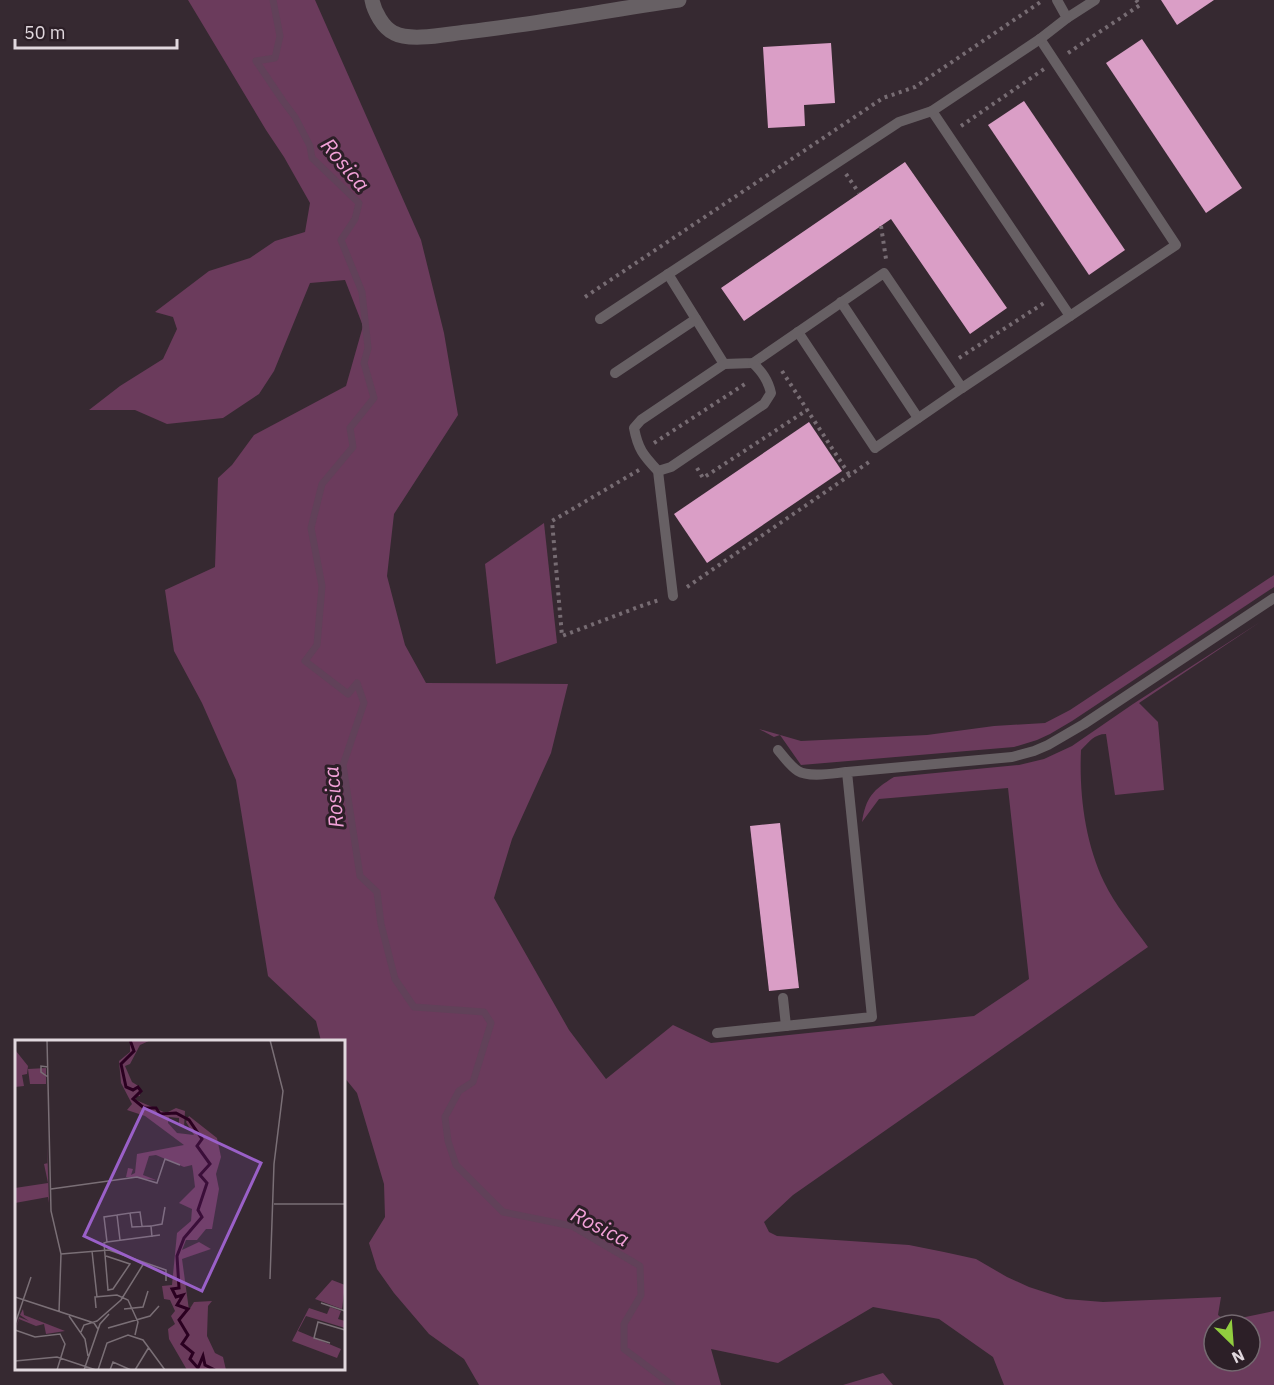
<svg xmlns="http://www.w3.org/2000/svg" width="1274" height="1385" viewBox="0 0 1274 1385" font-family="'IBM Plex Sans',sans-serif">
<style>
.green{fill:#6b3b5c;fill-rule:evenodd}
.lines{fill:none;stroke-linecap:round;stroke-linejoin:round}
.stream{stroke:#614159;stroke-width:7}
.building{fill:#da9ec6}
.path{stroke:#776c73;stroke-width:4;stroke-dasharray:3 4.5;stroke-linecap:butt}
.service{stroke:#676064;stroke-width:10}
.minor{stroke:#676064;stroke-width:15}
.labels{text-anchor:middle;stroke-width:6;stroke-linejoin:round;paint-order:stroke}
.water-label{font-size:21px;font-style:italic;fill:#f2a1d8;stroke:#2c1f27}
.inset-river{fill:none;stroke:#2a0020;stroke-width:3}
.inset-road{fill:none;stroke:#7a6f76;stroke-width:1.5}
.view{fill:#9a60c8;fill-opacity:0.15;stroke:#9a60c8;stroke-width:3}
.inset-edge{fill:none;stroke:#e1d8de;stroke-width:3}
</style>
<rect width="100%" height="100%" fill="#362931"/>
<g class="green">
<path d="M188,0H315L421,240L444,333L458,415L394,514L387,576L405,645L426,683L568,684L551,753L512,839L494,898L569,1030L606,1079L673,1025L711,1043L974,1016L1029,979L1008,788L879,799L862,822C866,797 873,790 894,777L1019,765L1044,759L1072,746L1133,704L1260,622L1139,703L1158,722L1164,790L1115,795L1106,734C1094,734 1089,742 1081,750C1079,794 1085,842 1104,882C1115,905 1133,926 1148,947L793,1195L764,1222L769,1232L777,1236L909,1245L944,1252L976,1259L1007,1277L1029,1287L1066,1299L1103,1302L1221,1297L1218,1315L1226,1321L1274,1311V1385H1004L993,1357L939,1319L873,1307L778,1363L711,1349L721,1385H479L464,1359L429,1334L394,1293L377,1269L369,1243L385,1217L384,1184L357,1093L344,1077V1042L321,1041L316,1021L268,976L236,780L202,703L174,651L165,590L215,567L218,478L232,465L254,435L346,386L363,326L345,280L310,283L274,371L259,394L223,418L167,424L135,410H89L120,386L163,359L177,329L173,317L155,312L209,271L250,258L275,241L305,232L310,203L284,157L266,130ZM1214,1325H1250V1361H1214Z"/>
<path d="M544,523L557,643L496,664L485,564Z"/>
<path d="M1274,575V587L1072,721L1050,734L1037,740L1014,747L801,765L780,735L774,737L759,729L801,741L927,735L994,726L1045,723L1070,710Z"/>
<path d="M883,1373L893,1385H843Z"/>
</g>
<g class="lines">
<path class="stream" d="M273,0L280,36L275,58L256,61L283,101L295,117L310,146L312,158L359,203L355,219L341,240L362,292L368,348L364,363L374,398L350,428L353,447L322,484L311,528L322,586L317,645L305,661L348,694L357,683L364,703L343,765L360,876L377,892L381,924L395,979L414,1007L484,1012L491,1023L473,1082L459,1091L445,1117L448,1141L456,1165L503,1212L572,1226L640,1266L641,1295L624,1324V1349L672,1385"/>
</g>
<g class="building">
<path d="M1161,0H1214L1177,25Z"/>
<path d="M1142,39L1242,188L1206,213L1106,63Z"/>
<path d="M831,43L835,103L804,105L805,126L768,128L763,47Z"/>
<path d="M1024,101L1125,250L1089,275L988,125Z"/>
<path d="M905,162L1007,308L970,334L891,219L744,321L721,288Z"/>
<path d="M809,422L842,471L707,563L674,514Z"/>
<path d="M780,823L799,988L769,991L750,826Z"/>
</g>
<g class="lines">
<g class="path">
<path d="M1068,53L1140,5L1136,0"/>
<path d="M961,126L1044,69"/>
<path d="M846,174L859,193"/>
<path d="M881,226L886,259"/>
<path d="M585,297L883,98L915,87L1042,1"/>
<path d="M959,358L1044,303"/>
<path d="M782,371L850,476"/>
<path d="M654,443L748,382"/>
<path d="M697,468L703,478L807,410"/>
<path d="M639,470L552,521L562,636L641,606L659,600"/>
<path d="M687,587L869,462"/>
</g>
<g class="service">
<path d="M1067,18L1095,0"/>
<path d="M932,111L1070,316L1176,245L1040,39"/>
<path d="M668,274L724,364L641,420L634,428C638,449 643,455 658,471L673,596"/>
<path d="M841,302L918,418"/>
<path d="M600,319L899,122L932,111L1040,39L1067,18L1057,0"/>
<path d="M798,332L875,448L962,388"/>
<path d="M724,364L753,363L884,273L962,388L1070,316"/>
<path d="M615,373L696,319"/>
<path d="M658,471L671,467L764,404L771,393C768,380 762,372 753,363"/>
<path d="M778,750C784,757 790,766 798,771C809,778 835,773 847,772"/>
<path d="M783,998L786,1026"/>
<path d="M717,1033L872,1017L847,772L1012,757L1034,751L1048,745L1084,724L1274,598"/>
</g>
<path class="minor" d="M372,0C374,11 383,28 394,33C411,42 447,34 466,32C537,24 608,10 679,0"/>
</g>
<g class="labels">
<g class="water-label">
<text transform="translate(345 165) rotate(50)" y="7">Rosica</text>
<text transform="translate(334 797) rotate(-95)" y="7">Rosica</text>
<text transform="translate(600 1227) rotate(27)" y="7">Rosica</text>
</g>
</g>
<g transform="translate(15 1040)">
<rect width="330" height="330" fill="#362931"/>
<path d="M115,0H136L125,5L115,24L110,26L117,42L125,47V56H120L121,60L151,73L161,68L170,71L169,87L164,86V78L154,77L153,83L162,93L179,95L171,82L174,76L202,98L206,117L201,134L204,149L197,189H191L182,200H171L167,210L184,202L196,209L167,219L174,270L179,262L197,261L193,266L192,296L200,313L208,317L211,330H172L154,299L153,289L160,284L156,276L160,271L155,260L149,259L147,246L157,245L162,193L176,181L177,169L164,163L180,147L178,131L177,125L169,127L141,115L134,116L128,135L141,140L111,137L113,128L118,129L116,135L120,133L122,114L169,105L130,76L112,70L117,64L106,43L104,21L115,12ZM1,11L13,26L12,34L7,35L9,46L0,47ZM31,28V44H15L13,29ZM32,104L34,163L33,157L0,163V148L33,143L29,124L33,123ZM317,240L330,245L327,269L300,259ZM315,267L326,271L323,279L330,281V288L291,276L283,291L326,309L322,318L277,301L294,268L312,274ZM8,269L9,275L50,291L31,294L29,284L21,286L4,279L1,289L4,277L14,281L5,275Z" fill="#6b3b5c"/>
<path class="inset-river" d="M115,0L119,11L106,24L111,47L118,50L123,47L126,51L118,59L129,68H141L145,74L161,73L174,80L187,99L182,106L195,124L185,135L192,143L183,170L187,177L169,198L162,216L164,248L157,249L161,257L168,255L162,265L173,269L164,280L173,295L167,304L178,313L175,319L183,328L188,316L190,325L200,330"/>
<path class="inset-road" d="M32,0L36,171L46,214L44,272M33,27L26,26V32L33,37M36,149L122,137L142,143L150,119L165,125M259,164H330M115,173L125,172L127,186M102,175L115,173L117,187L136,186M137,197L136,186L147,184L150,167M92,202L145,195M77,211L82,257M46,214L94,210L151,230V241M91,216L115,224L98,249L93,250L89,203L92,202L89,177L102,175L105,200M255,239L259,124L268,51L255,0M0,257L79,283L83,289M306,263L330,271M81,268L80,257L102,255L113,260L123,282L120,295M109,269L128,267L133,251M54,276L70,299L73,316M0,284L16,237M93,288L135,276L144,266M0,290L20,297L45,294L50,304L42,330M66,292L69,285L82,281L106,260L129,223M315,303L299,298L303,282L330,290M0,321L42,317L81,330M69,330L85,284L94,274M83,330L92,303L113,295L128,300L150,330M95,330L98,322L116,330M120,330L134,307"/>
<path class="view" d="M129,68L246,123L187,251L69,196Z"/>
<rect width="330" height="330" class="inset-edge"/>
</g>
<g transform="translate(1232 1343) rotate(155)"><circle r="28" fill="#2c1f27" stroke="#746970" stroke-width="1.5"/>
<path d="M0-4.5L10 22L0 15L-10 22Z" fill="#91cd3f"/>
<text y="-9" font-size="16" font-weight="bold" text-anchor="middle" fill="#e1d8de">N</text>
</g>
<path d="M15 39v9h162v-9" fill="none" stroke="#e1d8de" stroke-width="3"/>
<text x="24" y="39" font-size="18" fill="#e1d8de" stroke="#2c1f27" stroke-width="4.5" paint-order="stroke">50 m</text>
</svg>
